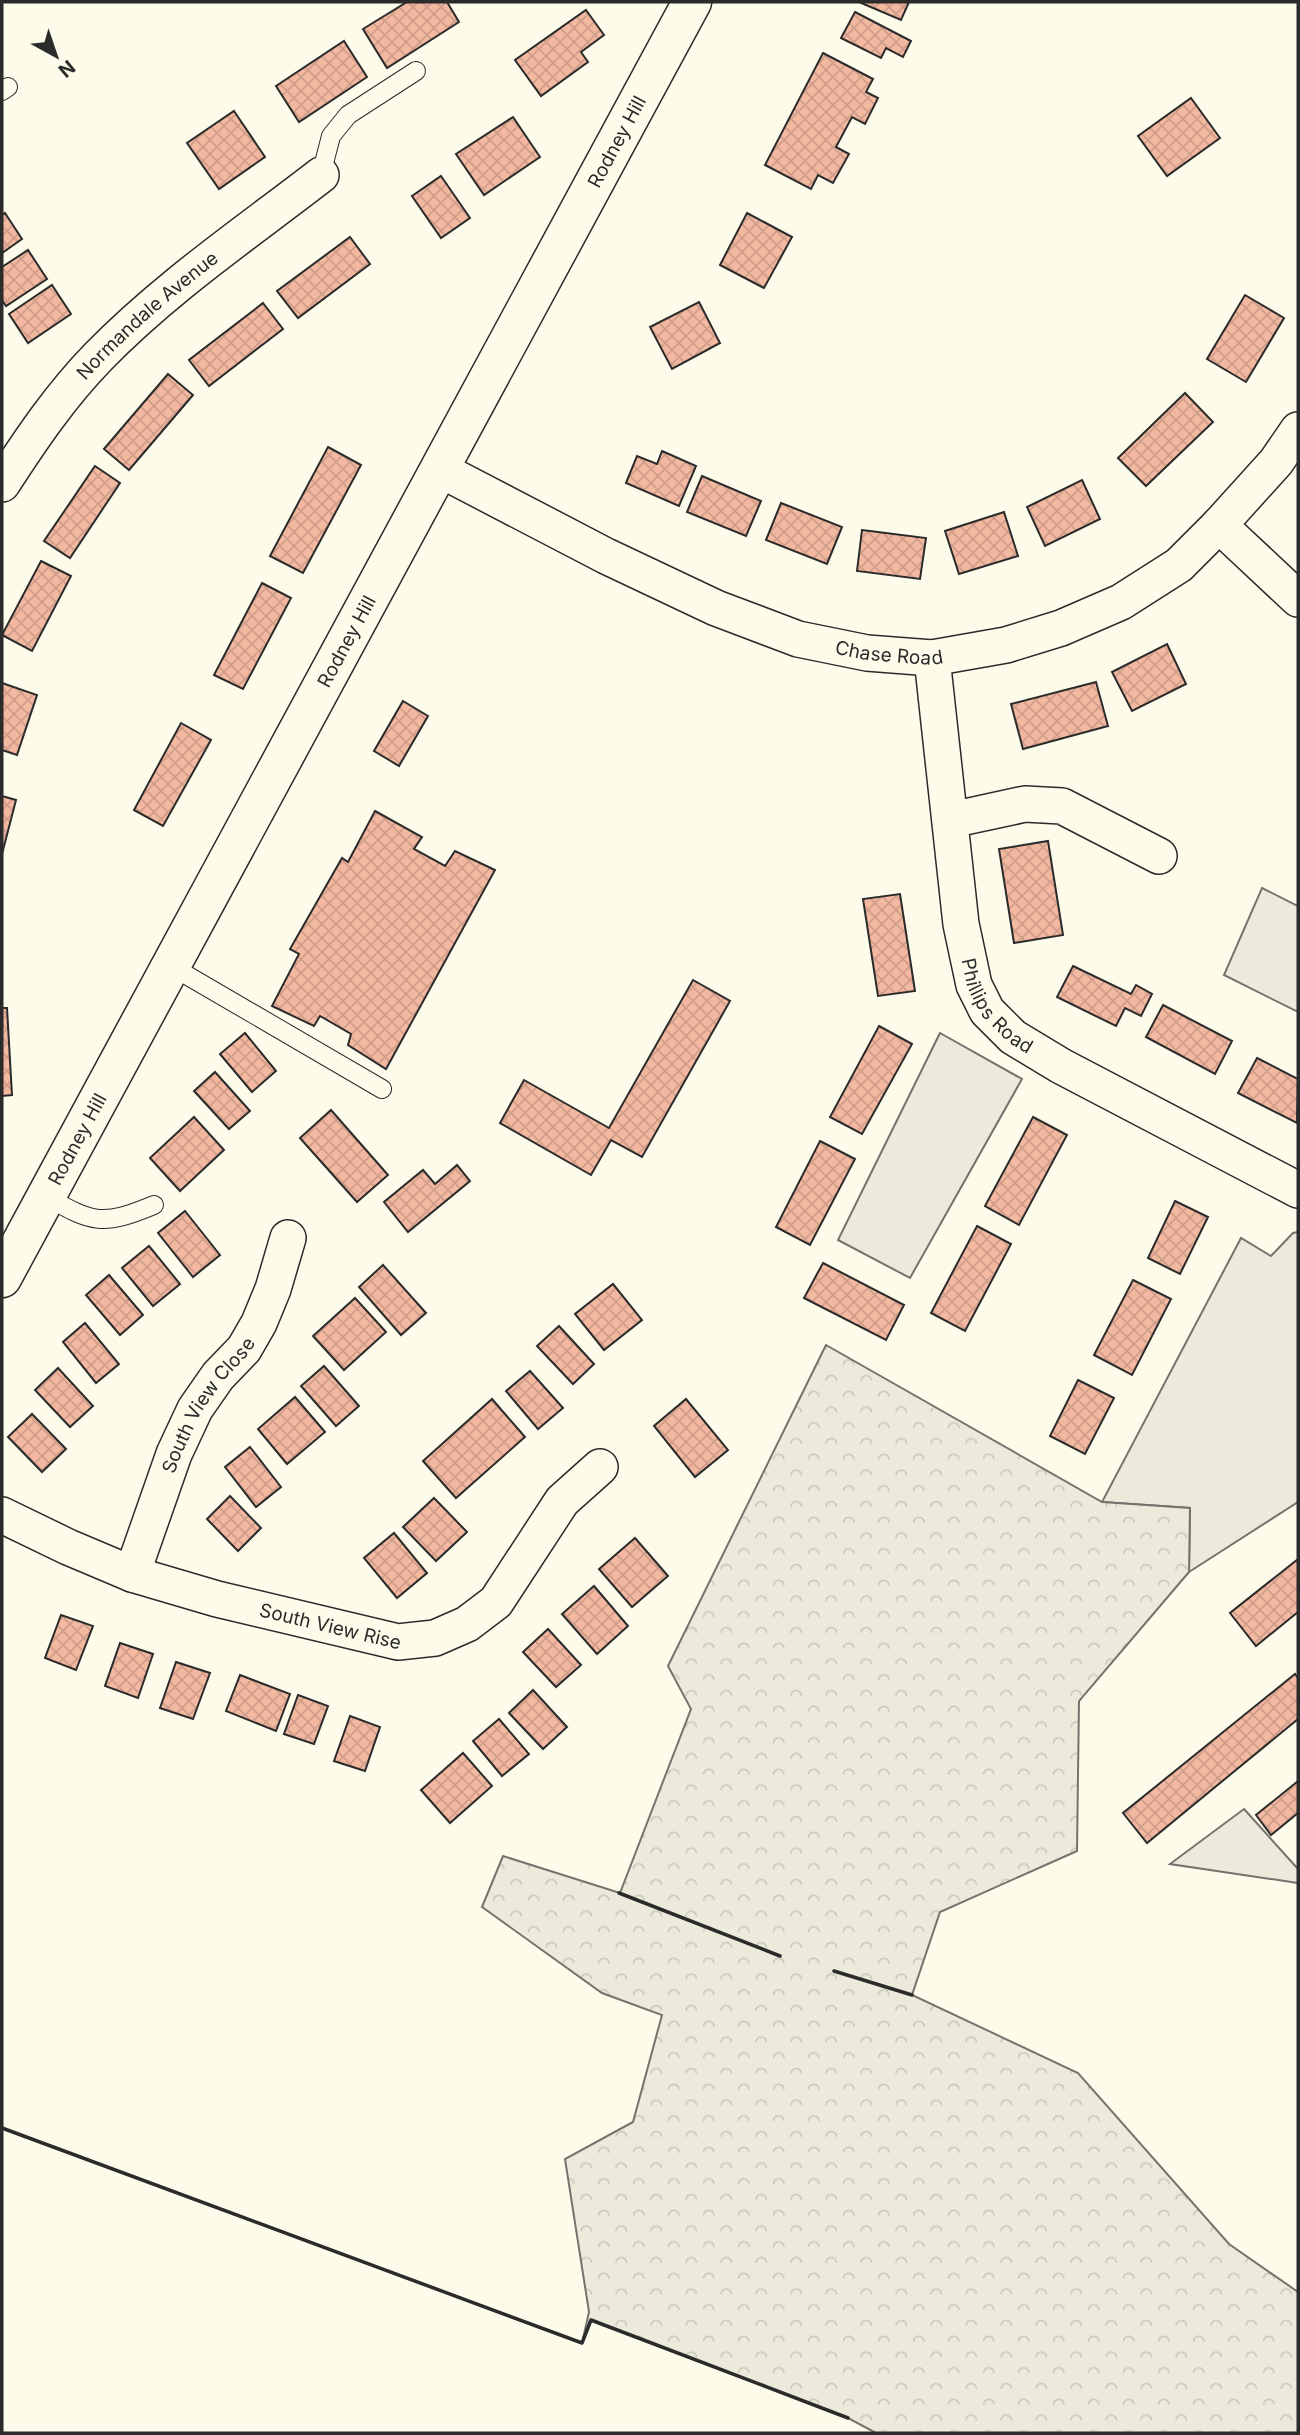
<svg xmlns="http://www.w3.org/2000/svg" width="1300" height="2435" viewBox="0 0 1300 2435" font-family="Inter,sans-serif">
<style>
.grass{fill:#ecebdb;stroke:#74746e;stroke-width:2}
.forest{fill:url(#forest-crowns);stroke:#74746e;stroke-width:2}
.building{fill:url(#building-cross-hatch);stroke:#2b2b2b;stroke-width:2}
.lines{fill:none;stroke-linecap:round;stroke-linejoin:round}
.service-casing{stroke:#2b2b2b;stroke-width:20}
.minor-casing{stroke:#2b2b2b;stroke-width:38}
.tertiary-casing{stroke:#2b2b2b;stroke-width:41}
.service{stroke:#fdfbea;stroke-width:18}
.minor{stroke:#fdfbea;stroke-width:35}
.tertiary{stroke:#fdfbea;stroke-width:38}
.wall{stroke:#2b2b2b;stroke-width:3.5}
.labels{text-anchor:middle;stroke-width:5;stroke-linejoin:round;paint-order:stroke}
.street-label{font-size:19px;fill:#2b2b2b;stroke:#fdfbea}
</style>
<defs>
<pattern id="forest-crowns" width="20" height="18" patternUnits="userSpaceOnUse" patternTransform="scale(1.75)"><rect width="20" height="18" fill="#ecebdb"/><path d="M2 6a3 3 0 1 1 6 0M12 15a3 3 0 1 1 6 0" fill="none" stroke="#cbcabc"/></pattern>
<pattern id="building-cross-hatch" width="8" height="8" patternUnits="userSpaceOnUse" patternTransform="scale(1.75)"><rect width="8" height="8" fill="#f2b8a0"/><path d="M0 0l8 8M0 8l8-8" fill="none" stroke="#d09e8a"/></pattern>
</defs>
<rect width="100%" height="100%" fill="#fdfbea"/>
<g class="grass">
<path d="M1262,888L1298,906V1012L1224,975Z"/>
<path d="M940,1033L1022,1079L910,1278L838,1240Z"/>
<path d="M1298,1232V1502L1189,1572L1190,1508L1102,1502L1241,1238L1271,1256L1293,1233Z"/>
<path d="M1244,1809L1298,1869V1883L1170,1864Z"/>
</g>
<path class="forest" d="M826,1345L1102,1502L1190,1508L1189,1572L1079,1701L1077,1851L940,1912L912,1995L1078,2073L1229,2244L1298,2292V2433H876L848,2418L591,2320L582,2343L589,2312L565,2159L633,2122L662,2015L602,1993L482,1907L503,1856L620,1893L691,1709L668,1666Z"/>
<g class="building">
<path d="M407,2H447L459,22L387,68L363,29Z"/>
<path d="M859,2H909L901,20Z"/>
<path d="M586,10L604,35L581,52L588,62L541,96L515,60Z"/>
<path d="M855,12L911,41L903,57L886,48L881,58L841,38Z"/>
<path d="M344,41L367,77L299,122L276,86Z"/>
<path d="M823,53L873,79L866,92L878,98L865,124L852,117L836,147L849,154L833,183L818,175L811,189L765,165Z"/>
<path d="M1191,98L1220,138L1167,176L1138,136Z"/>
<path d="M234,111L265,157L219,189L187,143Z"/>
<path d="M513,117L540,157L484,195L456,154Z"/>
<path d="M441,176L470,218L441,238L412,196Z"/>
<path d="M5,213L22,239L2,253V215Z"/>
<path d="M747,213L792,237L764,288L720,265Z"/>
<path d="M350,237L370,264L298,318L277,291Z"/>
<path d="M28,250L47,279L6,306L2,300V267Z"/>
<path d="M52,285L71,314L28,343L9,314Z"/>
<path d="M1245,295L1284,318L1246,382L1207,359Z"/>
<path d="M699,302L720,343L672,369L650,327Z"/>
<path d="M263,303L283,329L209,386L189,360Z"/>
<path d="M168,374L193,395L129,470L104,449Z"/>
<path d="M1185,393L1213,422L1146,486L1118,458Z"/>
<path d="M328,447L361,465L303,573L270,556Z"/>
<path d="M662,451L696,466L679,506L626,483L637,456L657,464Z"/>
<path d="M95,466L120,483L70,558L44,541Z"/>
<path d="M702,476L761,501L746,536L687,512Z"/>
<path d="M1082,480L1100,519L1045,546L1027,507Z"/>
<path d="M781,503L842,527L827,564L766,540Z"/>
<path d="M1004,512L1018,556L959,574L945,531Z"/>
<path d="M862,530L926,538L920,579L857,571Z"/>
<path d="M41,561L71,576L32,651L2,635Z"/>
<path d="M262,583L291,598L243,689L214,675Z"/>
<path d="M1167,644L1186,684L1132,711L1112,672Z"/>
<path d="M1096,682L1108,726L1023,749L1011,704Z"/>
<path d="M2,683L37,695L17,755L2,750Z"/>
<path d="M403,701L428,716L399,766L374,751Z"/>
<path d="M181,723L211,740L163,826L134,810Z"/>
<path d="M2,796L16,800L2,854Z"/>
<path d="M375,811L422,837L414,849L445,866L455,851L495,870L386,1069L348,1045L351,1034L320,1016L314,1026L272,1006L299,954L290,949L342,858L348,862Z"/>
<path d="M1048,841L1063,935L1014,943L999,849Z"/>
<path d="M900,894L915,991L878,996L863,899Z"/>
<path d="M1073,966L1131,994L1136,985L1152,994L1141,1016L1125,1008L1116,1026L1057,997Z"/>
<path d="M693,980L730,1001L642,1157L611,1140L591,1175L500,1123L524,1080L609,1128Z"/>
<path d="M1163,1005L1232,1041L1215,1074L1146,1037Z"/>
<path d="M2,1008H7L12,1095L2,1096Z"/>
<path d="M879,1026L912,1044L862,1134L830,1117Z"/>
<path d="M245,1033L276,1071L252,1092L220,1054Z"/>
<path d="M1257,1058L1298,1079L1297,1123L1238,1093Z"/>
<path d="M215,1072L250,1111L229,1129L194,1091Z"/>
<path d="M331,1110L388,1175L357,1202L300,1138Z"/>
<path d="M194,1117L224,1150L180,1191L150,1158Z"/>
<path d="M1033,1117L1067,1135L1019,1225L985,1206Z"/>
<path d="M820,1141L855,1159L810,1245L776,1227Z"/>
<path d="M457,1165L470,1181L408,1232L384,1202L423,1170L435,1184Z"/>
<path d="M1175,1201L1208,1217L1180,1274L1148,1258Z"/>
<path d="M185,1211L220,1255L193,1277L158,1233Z"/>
<path d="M977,1226L1011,1244L965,1331L931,1313Z"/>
<path d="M149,1246L180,1284L153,1306L122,1268Z"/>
<path d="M823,1263L904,1305L886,1340L804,1298Z"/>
<path d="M383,1265L426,1313L401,1335L359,1287Z"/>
<path d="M109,1275L143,1315L120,1335L86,1295Z"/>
<path d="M1133,1280L1171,1299L1132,1375L1094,1355Z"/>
<path d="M613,1284L642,1320L604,1350L575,1314Z"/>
<path d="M355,1298L386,1332L344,1370L313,1336Z"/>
<path d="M85,1323L119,1364L96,1383L63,1342Z"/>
<path d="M559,1326L594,1364L573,1384L537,1346Z"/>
<path d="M324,1366L359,1406L336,1426L301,1386Z"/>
<path d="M58,1368L93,1406L70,1427L35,1390Z"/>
<path d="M530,1371L563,1408L538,1429L506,1391Z"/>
<path d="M1078,1380L1114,1398L1085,1454L1050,1436Z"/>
<path d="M295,1397L325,1432L287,1464L258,1429Z"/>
<path d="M492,1399L525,1437L456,1498L423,1461Z"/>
<path d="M686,1399L728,1450L695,1477L654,1426Z"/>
<path d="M32,1414L66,1449L42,1472L8,1437Z"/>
<path d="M250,1447L281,1487L256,1507L225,1467Z"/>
<path d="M230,1496L261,1528L238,1551L207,1519Z"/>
<path d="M434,1498L467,1532L436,1561L403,1527Z"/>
<path d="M394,1533L427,1573L397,1598L364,1558Z"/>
<path d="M635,1538L668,1576L632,1607L599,1569Z"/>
<path d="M1298,1559V1612L1256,1646L1230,1613Z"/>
<path d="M594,1586L628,1626L597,1654L562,1614Z"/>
<path d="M61,1615L93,1626L76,1670L45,1658Z"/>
<path d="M548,1629L581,1665L556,1687L523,1652Z"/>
<path d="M120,1643L153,1654L138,1698L105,1686Z"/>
<path d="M176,1662L210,1673L193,1719L160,1708Z"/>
<path d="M1295,1674L1298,1678V1719L1147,1843L1123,1813Z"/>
<path d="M240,1675L290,1694L276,1731L226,1711Z"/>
<path d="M533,1690L567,1727L543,1749L509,1713Z"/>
<path d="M298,1695L328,1706L314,1744L284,1734Z"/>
<path d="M350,1716L380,1727L365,1771L334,1761Z"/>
<path d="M499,1719L529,1754L502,1776L473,1741Z"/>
<path d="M463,1753L492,1786L450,1823L421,1790Z"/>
<path d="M1298,1781V1813L1271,1835L1256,1815Z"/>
</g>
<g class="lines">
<g class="service-casing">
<g id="service">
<path d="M2,91L8,87"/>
<path d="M321,175L331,136L348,115L416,71"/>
<path d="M171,966L382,1089"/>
<path d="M46,1196C93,1224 103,1226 154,1205"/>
</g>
</g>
<g class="minor-casing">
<g id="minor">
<path id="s1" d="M439,469L606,556L716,608L798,639L867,653L932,658L1006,645L1061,628L1121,602L1179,565L1219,525L1276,462L1298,430"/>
<path id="s2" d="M2,484C31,439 61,395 98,357C165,288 246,233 321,175"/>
<path d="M1219,525L1298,599"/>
<path id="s3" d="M932,658L961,924L974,985L987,1011L1013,1037L1061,1066L1298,1190"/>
<path d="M951,820L1025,804L1062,806L1159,856"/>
<path id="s4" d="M2,1515L68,1547L132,1574L217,1599L398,1642L435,1638L467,1624L496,1602L562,1501L600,1467"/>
<path id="s5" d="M132,1574L174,1454L195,1409L218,1376L244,1349L259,1323L273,1289L288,1238"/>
</g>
</g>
<g class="tertiary-casing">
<g id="tertiary">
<path id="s6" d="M2,1278L692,2"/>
</g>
</g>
<use href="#service" class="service"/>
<use href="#minor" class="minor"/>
<use href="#tertiary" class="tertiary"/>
<g class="wall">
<path d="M619,1893L780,1956"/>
<path d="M834,1971L912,1995"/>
<path d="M2,2128L582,2343L591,2320L848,2418"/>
</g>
</g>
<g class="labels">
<g class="street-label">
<text dy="7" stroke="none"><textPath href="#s6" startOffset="1292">Rodney Hill</textPath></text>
<text dy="7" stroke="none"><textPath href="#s2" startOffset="224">Normandale Avenue</textPath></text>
<text dy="7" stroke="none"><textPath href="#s6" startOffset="724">Rodney Hill</textPath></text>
<text dy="7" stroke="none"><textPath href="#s1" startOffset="490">Chase Road</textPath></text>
<text dy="7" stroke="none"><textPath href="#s3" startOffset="360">Phillips Road</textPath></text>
<text dy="7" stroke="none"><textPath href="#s6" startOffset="158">Rodney Hill</textPath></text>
<text dy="7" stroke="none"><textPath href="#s5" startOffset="187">South View Close</textPath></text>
<text dy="7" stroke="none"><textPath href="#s4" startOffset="348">South View Rise</textPath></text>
</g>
</g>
<rect width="1300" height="2435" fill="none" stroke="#2b2b2b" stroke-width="7"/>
<g transform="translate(56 56) rotate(140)" stroke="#fdfbea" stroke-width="5" paint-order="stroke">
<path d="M0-5L12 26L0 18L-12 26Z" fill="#2b2b2b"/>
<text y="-10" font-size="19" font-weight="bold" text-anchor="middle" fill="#2b2b2b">N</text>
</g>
</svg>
